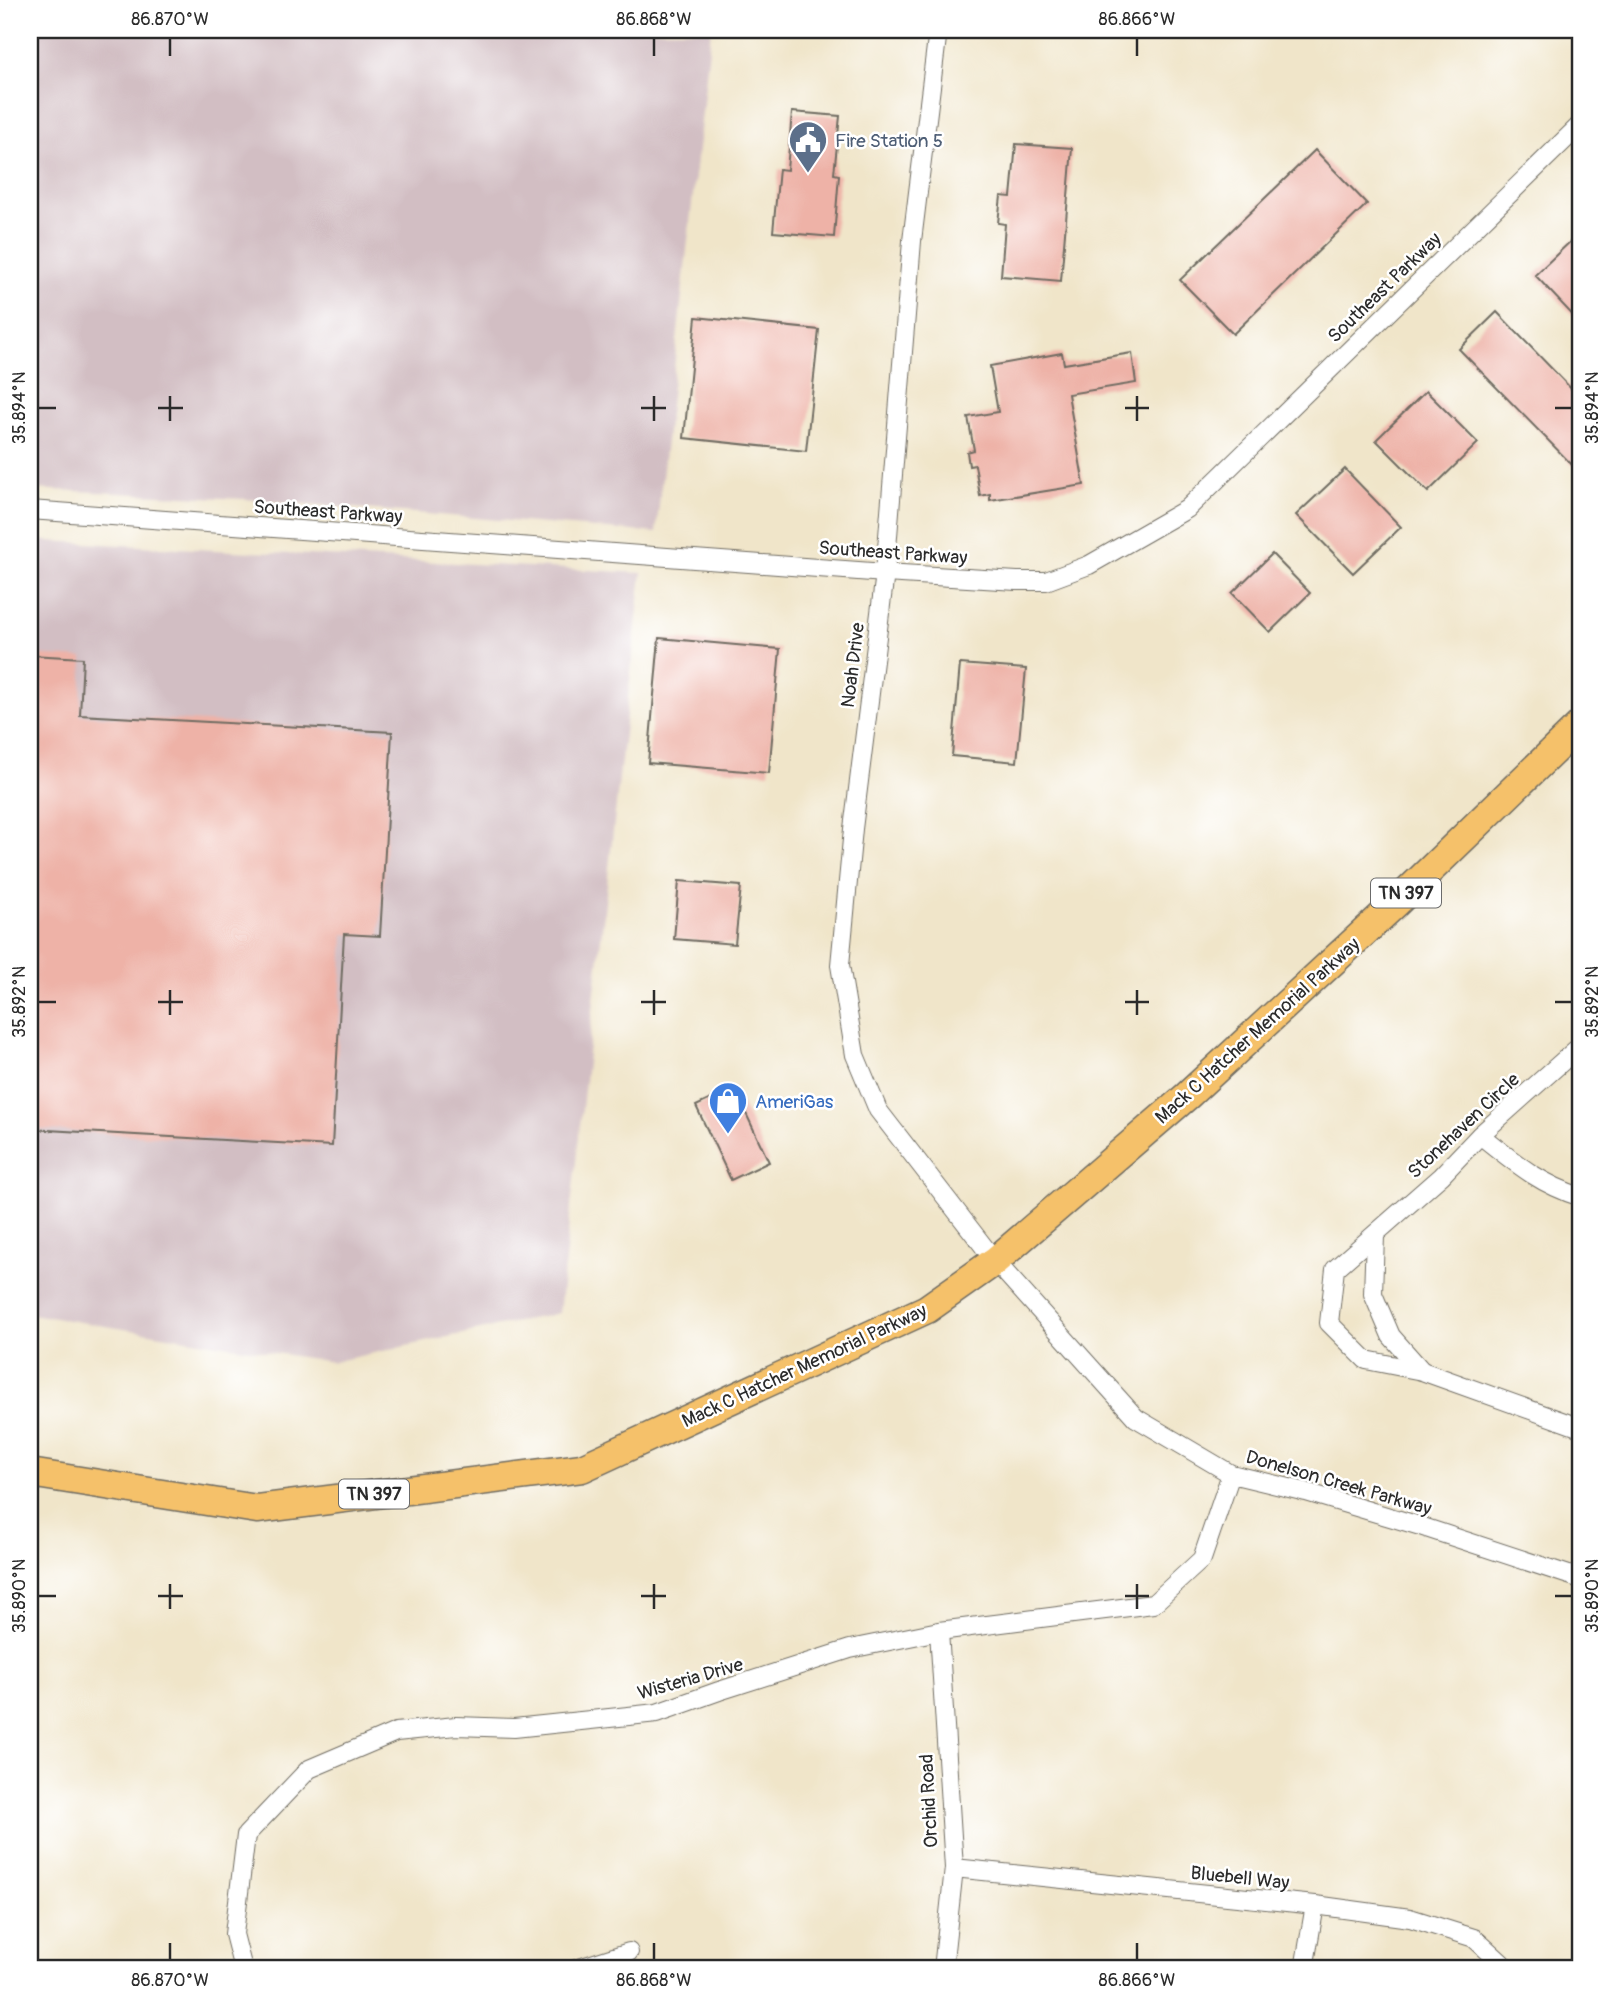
<svg xmlns="http://www.w3.org/2000/svg" width="1611" height="1999" viewBox="0 0 1611 1999" font-family="Pangolin,sans-serif">
<style>
.industrial{fill:#d2bec3}
.building{fill:#eeb2a7}
.lines{fill:none;stroke-linecap:round;stroke-linejoin:round}
.minor-casing{stroke:#706c62;stroke-width:20}
.primary-casing{stroke:#706c62;stroke-width:31}
.minor{stroke:#fff;stroke-width:18}
.primary{stroke:#f5c16b;stroke-width:28}
.ticks{fill:none;stroke:#2b2b2b;stroke-width:2.5}
.labels{text-anchor:middle;stroke-width:5;stroke-linejoin:round;paint-order:stroke}
.shield{fill:#fff;stroke:#6b6b6b;stroke-width:2}
.shield-label{font-size:18px;font-weight:bold;fill:#2b2b2b}
.service-label{font-size:19px;fill:#4e5e75;stroke:#fff;text-anchor:start}
.street-label{font-size:19px;fill:#2b2b2b;stroke:#fff}
.shop-label{font-size:19px;fill:#366cbe;stroke:#fff;text-anchor:start}
.neatline{fill:none;stroke:#2b2b2b;stroke-width:2.5}
.ticks-label{font-size:18px;text-anchor:middle;fill:#2b2b2b}
</style>
<rect width="100%" height="100%" fill="#fff"/>
<filter id="ink" filterUnits="userSpaceOnUse"><feTurbulence type="fractalNoise" baseFrequency=".0143" numOctaves="2"/><feDisplacementMap in="SourceGraphic" scale="14" xChannelSelector="R" yChannelSelector="G"/><feConvolveMatrix kernelMatrix="1 2 1 2 8 2 1 2 1" color-interpolation-filters="sRGB"/></filter>
<filter id="wash" filterUnits="userSpaceOnUse"><feTurbulence type="fractalNoise" baseFrequency=".00686" numOctaves="4" result="noise"/><feDisplacementMap in="SourceGraphic" scale="28" xChannelSelector="R" yChannelSelector="G"/><feGaussianBlur stdDeviation="1.57" result="paint"/><feColorMatrix in="noise" values="0 0 0 0 0 0 0 0 0 0 0 0 0 0 0 0 0 1.4 0 .05"/><feComposite in="paint" operator="in"/></filter>
<g filter="url(#wash)">
<rect width="100%" height="100%" fill="#f0e5c9"/>
<g class="industrial">
<path d="M30,30H711L656,533L245,499L30,489Z"/>
<path d="M30,540L642,573L559,1313L332,1362L30,1314Z"/>
</g>
<g id="blocks">
<g class="building">
<path d="M792,112L840,116L834,174L839,175L834,237L773,232L779,169L787,170Z"/>
<path d="M1016,144L1072,148L1061,281L1001,276L1005,224L998,223L1001,196L1011,197Z"/>
<path d="M1315,150L1367,204L1233,334L1180,280Z"/>
<path d="M1573,239L1581,247V324L1535,275Z"/>
<path d="M1497,312L1581,399V474L1459,349Z"/>
<path d="M696,317L819,330L806,451L684,438Z"/>
<path d="M1062,353L1064,364L1132,353L1136,383L1068,394L1084,485L990,500V494L980,496L975,465L969,466L967,452L974,450L968,417L998,412L990,366Z"/>
<path d="M1426,391L1478,443L1428,492L1376,440Z"/>
<path d="M1345,469L1401,527L1353,573L1296,515Z"/>
<path d="M1272,554L1310,593L1270,632L1232,593Z"/>
<path d="M659,638L780,649L769,773L648,763Z"/>
<path d="M30,655L83,658L80,715L392,732L380,936L344,934L332,1146L30,1129Z"/>
<path d="M960,664L1026,669L1017,762L952,756Z"/>
<path d="M679,881L741,886L735,944L674,939Z"/>
<path d="M734,1088L769,1162L731,1180L696,1106Z"/>
</g>
</g>
</g>
<g filter="url(#ink)">
<use href="#blocks" fill-opacity="0" stroke="#706c62" stroke-width="2"/>
<g class="lines">
<g class="minor-casing">
<g id="minor">
<path d="M938,30L912,241L885,573L853,829L840,965L855,1055L878,1110L995,1261L1136,1418L1231,1474L1306,1492L1420,1526L1581,1579"/>
<path d="M30,510L885,573L1017,581H1046L1089,565L1187,509L1581,124"/>
<path d="M1581,1045L1480,1135L1441,1176L1335,1269L1329,1323L1366,1360L1422,1371L1581,1428"/>
<path d="M1480,1135C1514,1162 1539,1184 1581,1197"/>
<path d="M1375,1236L1373,1294L1391,1336L1422,1371"/>
<path d="M939,1631L954,1868L943,1969"/>
<path d="M954,1868L1315,1905L1410,1918L1474,1938L1508,1969"/>
<path d="M243,1969L234,1934L246,1835L309,1769L396,1732L456,1726L514,1728L657,1713L719,1691L850,1649L939,1631L1153,1604L1202,1559L1231,1474"/>
<path d="M576,1969L629,1952"/>
<path d="M1304,1969L1315,1905"/>
</g>
</g>
<g class="primary-casing">
<path id="primary" d="M30,1473L257,1509L582,1468L927,1309L995,1261L1187,1096L1396,903L1581,724"/>
</g>
<use href="#minor" class="minor"/>
<use href="#primary" class="primary"/>
</g>
</g>
<path class="ticks" d="M170,38V56M654,38V56M1137,38V56M170,396V421M654,396V421M1137,396V421M38,408H56M158,408H183M641,408H666M1125,408H1149M1555,408H1572M170,990V1015M654,990V1015M1137,990V1015M38,1002H56M158,1002H183M641,1002H666M1125,1002H1149M1555,1002H1572M170,1584V1609M654,1584V1609M1137,1584V1609M38,1596H56M158,1596H183M641,1596H666M1125,1596H1149M1555,1596H1572M170,1943V1960M654,1943V1960M1137,1943V1960"/>
<defs>
<g id="civic-pin" transform="scale(2.0125)"><path d="M0 17L-7.5 6A9.5 9.5 0 1 1 7.5 6Z" fill="#5c6f8a" stroke="#fff"/><path d="M-.6-6.5H3V-4.5H.6V-3L4-1V1h2V6H-6V1h2V-1L-.6-3ZM-1.2 2.5V6h2.4V2.5Z" fill="#fff"/></g>
<g id="shop-pin" transform="scale(2.0125)"><path d="M0 17L-7.5 6A9.5 9.5 0 1 1 7.5 6Z" fill="#3f7fe0" stroke="#fff"/><path d="M-5-2.5h2.3a2.7 3.5 0 0 1 5.4 0H5L5.5 6h-11ZM-1.5-2.5h3a1.5 2.3 0 0 0-3 0Z" fill="#fff"/></g>
</defs>
<g fill-rule="evenodd">
<use href="#civic-pin" x="808" y="140"/>
<use href="#shop-pin" x="728" y="1101"/>
</g>
<g class="labels">
<g class="shield">
<rect x="1371" y="878.5" width="70" height="29" rx="5"/>
<rect x="339" y="1479.5" width="70" height="29" rx="5"/>
</g>
<g class="shield-label">
<text x="1406" y="899">TN 397</text>
<text x="374" y="1500">TN 397</text>
</g>
<g class="service-label">
<text x="835" y="147">Fire Station 5</text>
</g>
<g class="street-label">
<text transform="translate(1384 287) rotate(-44)" y="7">Southeast Parkway</text>
<text transform="translate(328 511) rotate(4)" y="7">Southeast Parkway</text>
<text transform="translate(893 552) rotate(4)" y="7">Southeast Parkway</text>
<text transform="translate(852 665) rotate(-83)" y="7">Noah Drive</text>
<text transform="translate(1257 1030) rotate(-42)" y="7">Mack C Hatcher Memorial Parkway</text>
<text transform="translate(1463 1125) rotate(-43)" y="7">Stonehaven Circle</text>
<text transform="translate(804 1365) rotate(-25)" y="7">Mack C Hatcher Memorial Parkway</text>
<text transform="translate(1339 1482) rotate(16)" y="7">Donelson Creek Parkway</text>
<text transform="translate(690 1678) rotate(-16)" y="7">Wisteria Drive</text>
<text transform="translate(928 1801) rotate(-93)" y="7">Orchid Road</text>
<text transform="translate(1240 1877) rotate(6)" y="7">Bluebell Way</text>
</g>
<g class="shop-label">
<text x="755" y="1108">AmeriGas</text>
</g>
</g>
<rect width="1611" height="1999" fill="none" stroke="#fff" stroke-width="77"/>
<rect x="38" y="38" width="1534" height="1922" class="neatline"/>
<g class="ticks-label">
<text x="170" y="25">86.870°W</text>
<text x="654" y="25">86.868°W</text>
<text x="1137" y="25">86.866°W</text>
<text transform="translate(19 408) rotate(-90)" y="6">35.894°N</text>
<text transform="translate(1592 408) rotate(-90)" y="6">35.894°N</text>
<text transform="translate(19 1002) rotate(-90)" y="6">35.892°N</text>
<text transform="translate(1592 1002) rotate(-90)" y="6">35.892°N</text>
<text transform="translate(19 1596) rotate(-90)" y="6">35.890°N</text>
<text transform="translate(1592 1596) rotate(-90)" y="6">35.890°N</text>
<text x="170" y="1986">86.870°W</text>
<text x="654" y="1986">86.868°W</text>
<text x="1137" y="1986">86.866°W</text>
</g>
</svg>
